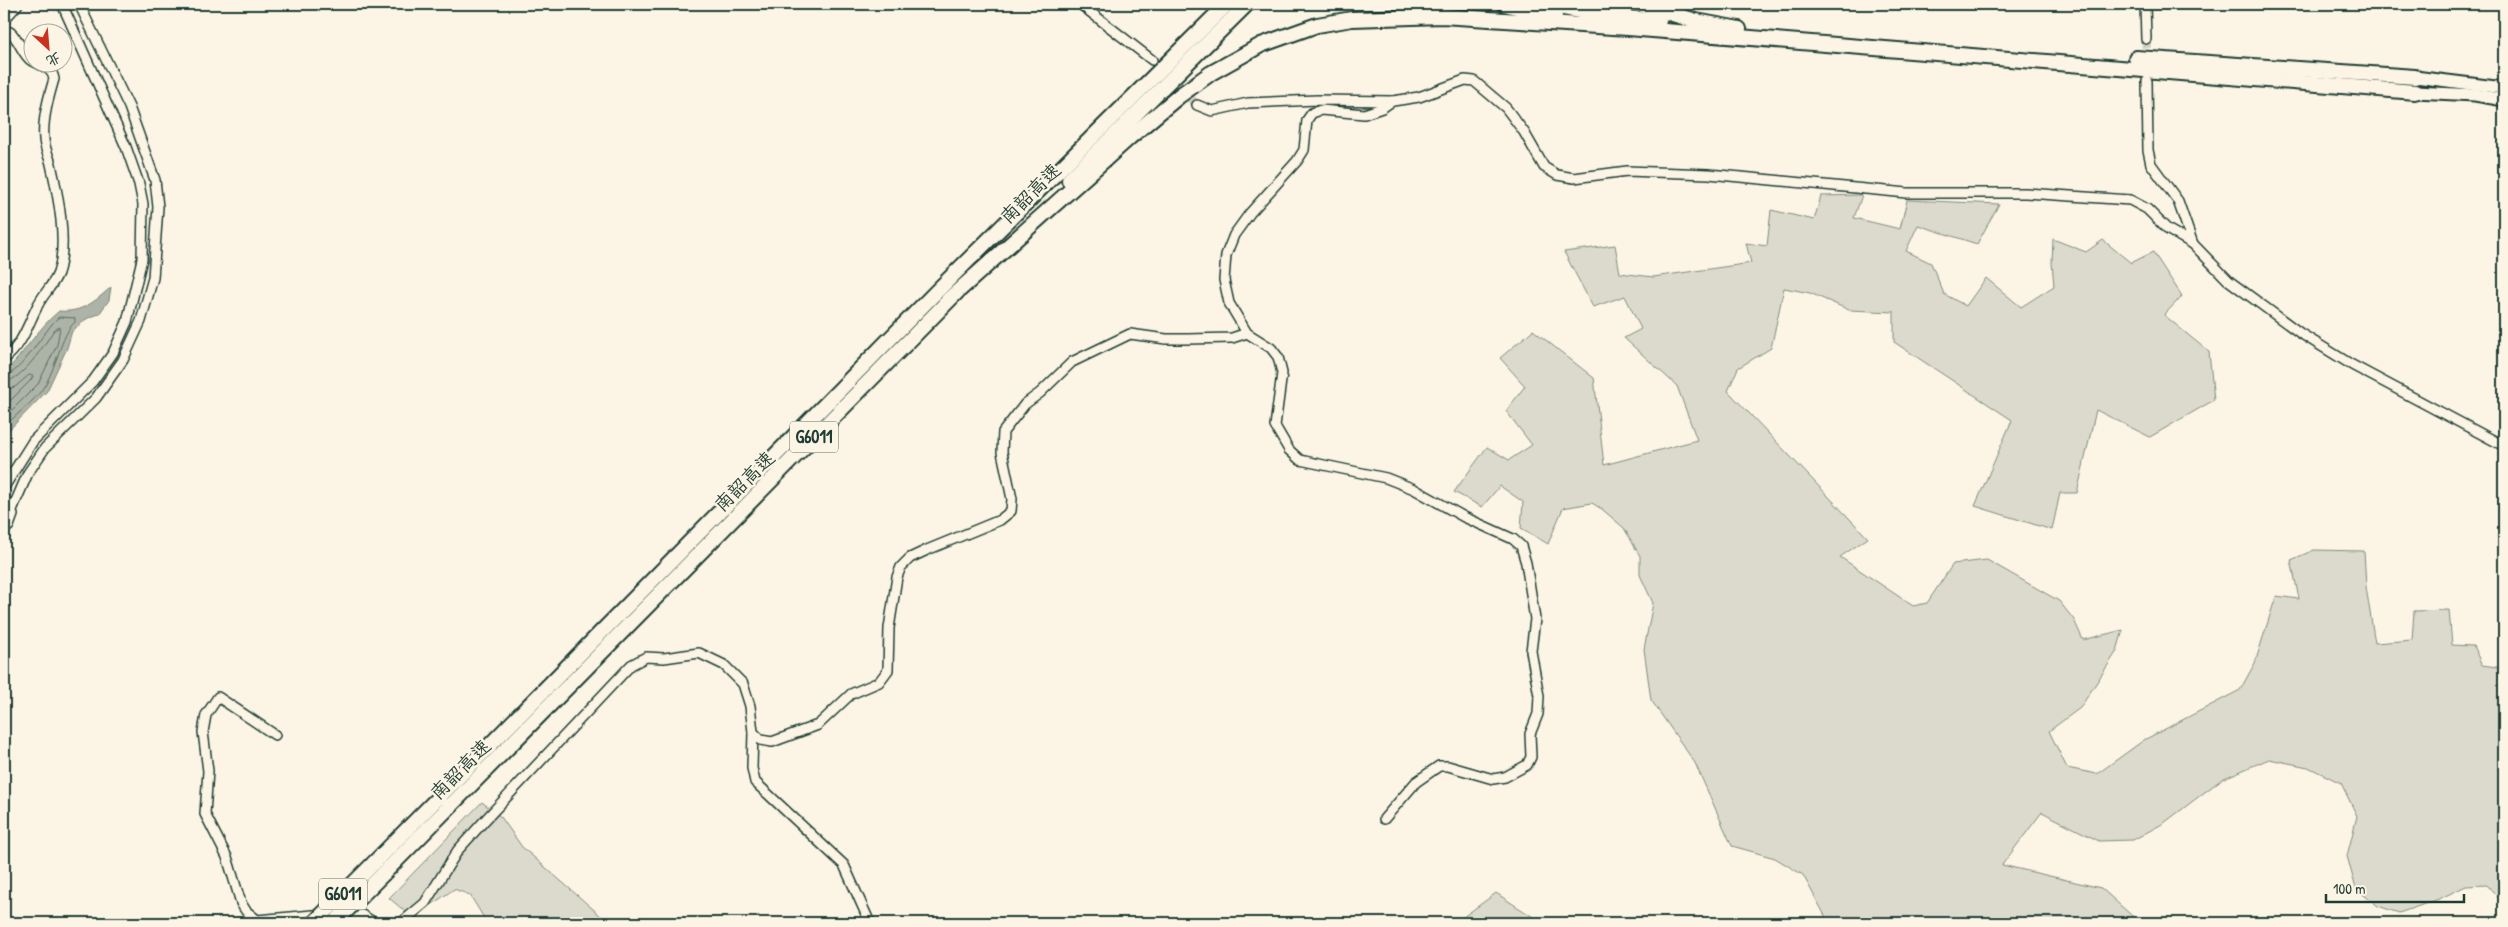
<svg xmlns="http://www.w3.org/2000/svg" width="2508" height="927" viewBox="0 0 2508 927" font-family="'Patrick Hand','LXGW WenKai TC',sans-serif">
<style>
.green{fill:#dcdacc;stroke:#7e8c80}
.water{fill:#aeb3a7;stroke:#758479}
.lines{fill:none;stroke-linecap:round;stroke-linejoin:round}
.shore{stroke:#586c62;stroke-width:1}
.minor-tunnel{stroke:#d0d0c2;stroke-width:9;stroke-dasharray:9 4.5;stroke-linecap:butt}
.minor-casing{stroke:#1f3d34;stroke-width:12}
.major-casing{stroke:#1f3d34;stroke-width:15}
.highway-casing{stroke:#1f3d34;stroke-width:18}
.minor{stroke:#fcf5e5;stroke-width:9}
.major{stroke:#fcf5e5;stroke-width:11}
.highway{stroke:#fcf5e5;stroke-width:14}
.highway-bridge-casing{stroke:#1f3d34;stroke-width:18;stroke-linecap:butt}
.highway-bridge{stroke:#fcf5e5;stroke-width:14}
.labels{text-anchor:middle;stroke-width:5;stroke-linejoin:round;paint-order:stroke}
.shield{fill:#fcf5e5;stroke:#617469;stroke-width:1}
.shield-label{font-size:18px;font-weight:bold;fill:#1f3d34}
.street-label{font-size:19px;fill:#1f3d34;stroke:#fcf5e5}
</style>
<rect width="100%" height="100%" fill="#fcf5e5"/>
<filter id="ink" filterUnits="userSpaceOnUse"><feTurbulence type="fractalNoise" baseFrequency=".02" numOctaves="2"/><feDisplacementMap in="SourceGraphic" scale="10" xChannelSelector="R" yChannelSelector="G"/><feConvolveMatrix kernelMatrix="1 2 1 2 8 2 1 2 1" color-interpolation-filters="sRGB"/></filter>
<g filter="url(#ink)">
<g class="green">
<path d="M1862,195L1854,218L1900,229L1907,200L1999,204L1977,244L1918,225L1906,251L1931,263L1944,294L1966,306L1986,278L2021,307L2054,286L2052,263L2053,239L2086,252L2103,240L2131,263L2153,252L2182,296L2164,315L2209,352L2214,400L2150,437L2096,410L2077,493H2060L2052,530L1975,506L2012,420L1894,342V312L1849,310L1810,293L1784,288L1771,348L1738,368L1728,391L1868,538L1840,557L1913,606L1927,603L1953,564L1987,560L2059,601L2074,620L2083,640L2123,630L2117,651L2080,708L2049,731L2067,768L2097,774L2144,740L2240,690L2255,663L2276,596L2299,599L2291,560L2314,550L2364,551L2366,587L2375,643L2412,640L2414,611L2449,610L2452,645L2473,646L2482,665L2504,668V904L2487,885L2466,886L2439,899L2399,913L2378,906L2356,889L2347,856L2357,816L2341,783L2308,767L2269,759L2222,779L2164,823L2133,840L2099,841L2042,812L2002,865L2101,888L2140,923H1829L1803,875L1775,858L1732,846L1695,763L1651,700L1644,649L1653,603L1640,575V556L1624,528L1603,510L1592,503L1563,508L1548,544L1521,528L1523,502L1500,486L1482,507L1454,492L1487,447L1509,460L1532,445L1506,411L1525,386L1500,358L1533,330L1594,378L1604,465L1697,440L1677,386L1624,338L1641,329L1625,296L1593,307L1564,252L1615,245L1620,273L1653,277L1751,263L1746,243L1767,246L1771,210L1814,220L1821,196Z"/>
<path d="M482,802L501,817L522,847L609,923H487L470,895L454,889L413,918L389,898Z"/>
<path d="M1496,893L1533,917L1535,923H1455Z"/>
</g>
<path class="water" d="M111,287L109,300L99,314L88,318L72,331L67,348L47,391L4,435V373C24,354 37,329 59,311C81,313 95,302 111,287Z"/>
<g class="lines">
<g class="shore">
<path d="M4,376C22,374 44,329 59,317L75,318V322C61,334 56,370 43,388C33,403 16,414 4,427"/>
<path d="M4,382C22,381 45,344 54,330L60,327L57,345L38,384L4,418"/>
<path d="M4,390L15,387L29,375L33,376L31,380L4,407"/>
</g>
<g class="minor-tunnel">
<path d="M2146,39L2147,63"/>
<path d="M1152,60L1197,105"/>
</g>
<g class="minor-casing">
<g id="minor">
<path d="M1080,4L1152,60"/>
<path d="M2145,4L2146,39"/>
<path d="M4,20L18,4"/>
<path d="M10,32C20,40 22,55 32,61"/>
<path d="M2147,81L2148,150L2151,164L2178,201L2193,244"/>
<path d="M1197,105L1212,111L1248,103L1317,100L1393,101L1419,97L1465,80L1474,81L1506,108L1524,132L1544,167L1557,175L1574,178L1627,171L1709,174L1907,193H2026L2130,200L2147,209L2167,229L2193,244L2228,280L2300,333L2352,365L2504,446"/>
<path d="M4,359C21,347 27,327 36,309C41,296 53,286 58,273C68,243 58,195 51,164C49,156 44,147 44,139C42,120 49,96 54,79C52,68 44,67 35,62"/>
<path d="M4,487L33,441L93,381L113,353L127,322L142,259L143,204L139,184L126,147L62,4"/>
<path d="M4,500L10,505L13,515L9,526L4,529"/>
<path d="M12,510L28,473L45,448L96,398L123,360L141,321L153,278L158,207L155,180L129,107L79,4"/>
<path d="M753,732L752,768L755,782L844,865L870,923"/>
<path d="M275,735L218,697L206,715L203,732L208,771L205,814L227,857L241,903L246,911L257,920L324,914"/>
<path d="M1384,819L1416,782L1439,766H1448L1493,779L1505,777L1527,765L1531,757L1530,734L1538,714L1539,696L1531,651L1535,619L1526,563L1521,546L1513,539L1464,517L1414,489L1386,478L1300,460L1289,450L1275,426L1282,373L1278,357L1271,348L1247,333L1229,303L1224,280L1226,255L1234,235L1250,213L1297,161L1304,150L1307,120L1312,113L1321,110L1364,114L1382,108L1392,101"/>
<path d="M340,915H362L375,923"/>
<path d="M401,923L425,903L458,850L486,819L631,665L646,657L664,658L699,653L724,665L743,684L750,706L753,732L761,740L772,742L818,725L851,694L879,682L888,670L889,628L897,577L901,567L910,558L927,550L1000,520L1011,511L1012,499L1002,452L1003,432L1025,404L1040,393L1072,362L1130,334L1166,339H1189L1232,338L1247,333"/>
</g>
</g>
<g class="major-casing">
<g id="major">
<path d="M2415,77L2504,88"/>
<path d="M2415,92L2475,95L2504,100"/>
</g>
</g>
<g class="highway-casing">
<g id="highway">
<path d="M1505,4L1555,17"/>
<path d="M1542,4L1607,16L1659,21"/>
<path d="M1639,4L1696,21L1739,29"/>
<path d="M2136,58L2415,77"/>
<path d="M1069,180L1247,4"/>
<path d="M948,300L1130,137L1179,96L1211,73L1261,45L1317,25L1352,19L1442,16L1628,28L2415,92"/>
<path d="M373,864L938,290L1227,4"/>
<path d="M383,874L955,294"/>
</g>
</g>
<use href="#minor" class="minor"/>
<use href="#major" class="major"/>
<use href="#highway" class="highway"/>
<g class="highway-bridge-casing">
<g id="highway-bridge">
<path d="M314,923L373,864"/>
<path d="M334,923L383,874"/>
</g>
</g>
<use href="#highway-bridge" class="highway-bridge"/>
</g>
</g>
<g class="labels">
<g class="shield">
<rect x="790" y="421.5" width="48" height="31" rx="4"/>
<rect x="319" y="878.5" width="48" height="31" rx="4"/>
</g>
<g class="shield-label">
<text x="814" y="443">G6011</text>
<text x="343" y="900">G6011</text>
</g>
<g class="street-label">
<text transform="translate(1030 193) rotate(-45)" y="7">南韶高速</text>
<text transform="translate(744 481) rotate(-45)" y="7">南韶高速</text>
<text transform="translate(460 769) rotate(-45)" y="7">南韶高速</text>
</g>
</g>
<rect width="2508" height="927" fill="none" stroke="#fcf5e5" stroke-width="20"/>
<rect x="10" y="10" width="2488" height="907" fill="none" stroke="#1f3d34" stroke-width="2" filter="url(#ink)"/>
<g transform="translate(48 48) rotate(154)"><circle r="24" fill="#fcf5e5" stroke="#a4ab9e"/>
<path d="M0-4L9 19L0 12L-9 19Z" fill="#c8321e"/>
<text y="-8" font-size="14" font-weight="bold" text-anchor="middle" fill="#1f3d34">北</text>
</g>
<path d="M2326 894v8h138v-8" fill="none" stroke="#1f3d34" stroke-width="2.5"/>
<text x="2333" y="894" font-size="15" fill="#1f3d34" stroke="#fcf5e5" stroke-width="4" paint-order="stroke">100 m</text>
</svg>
